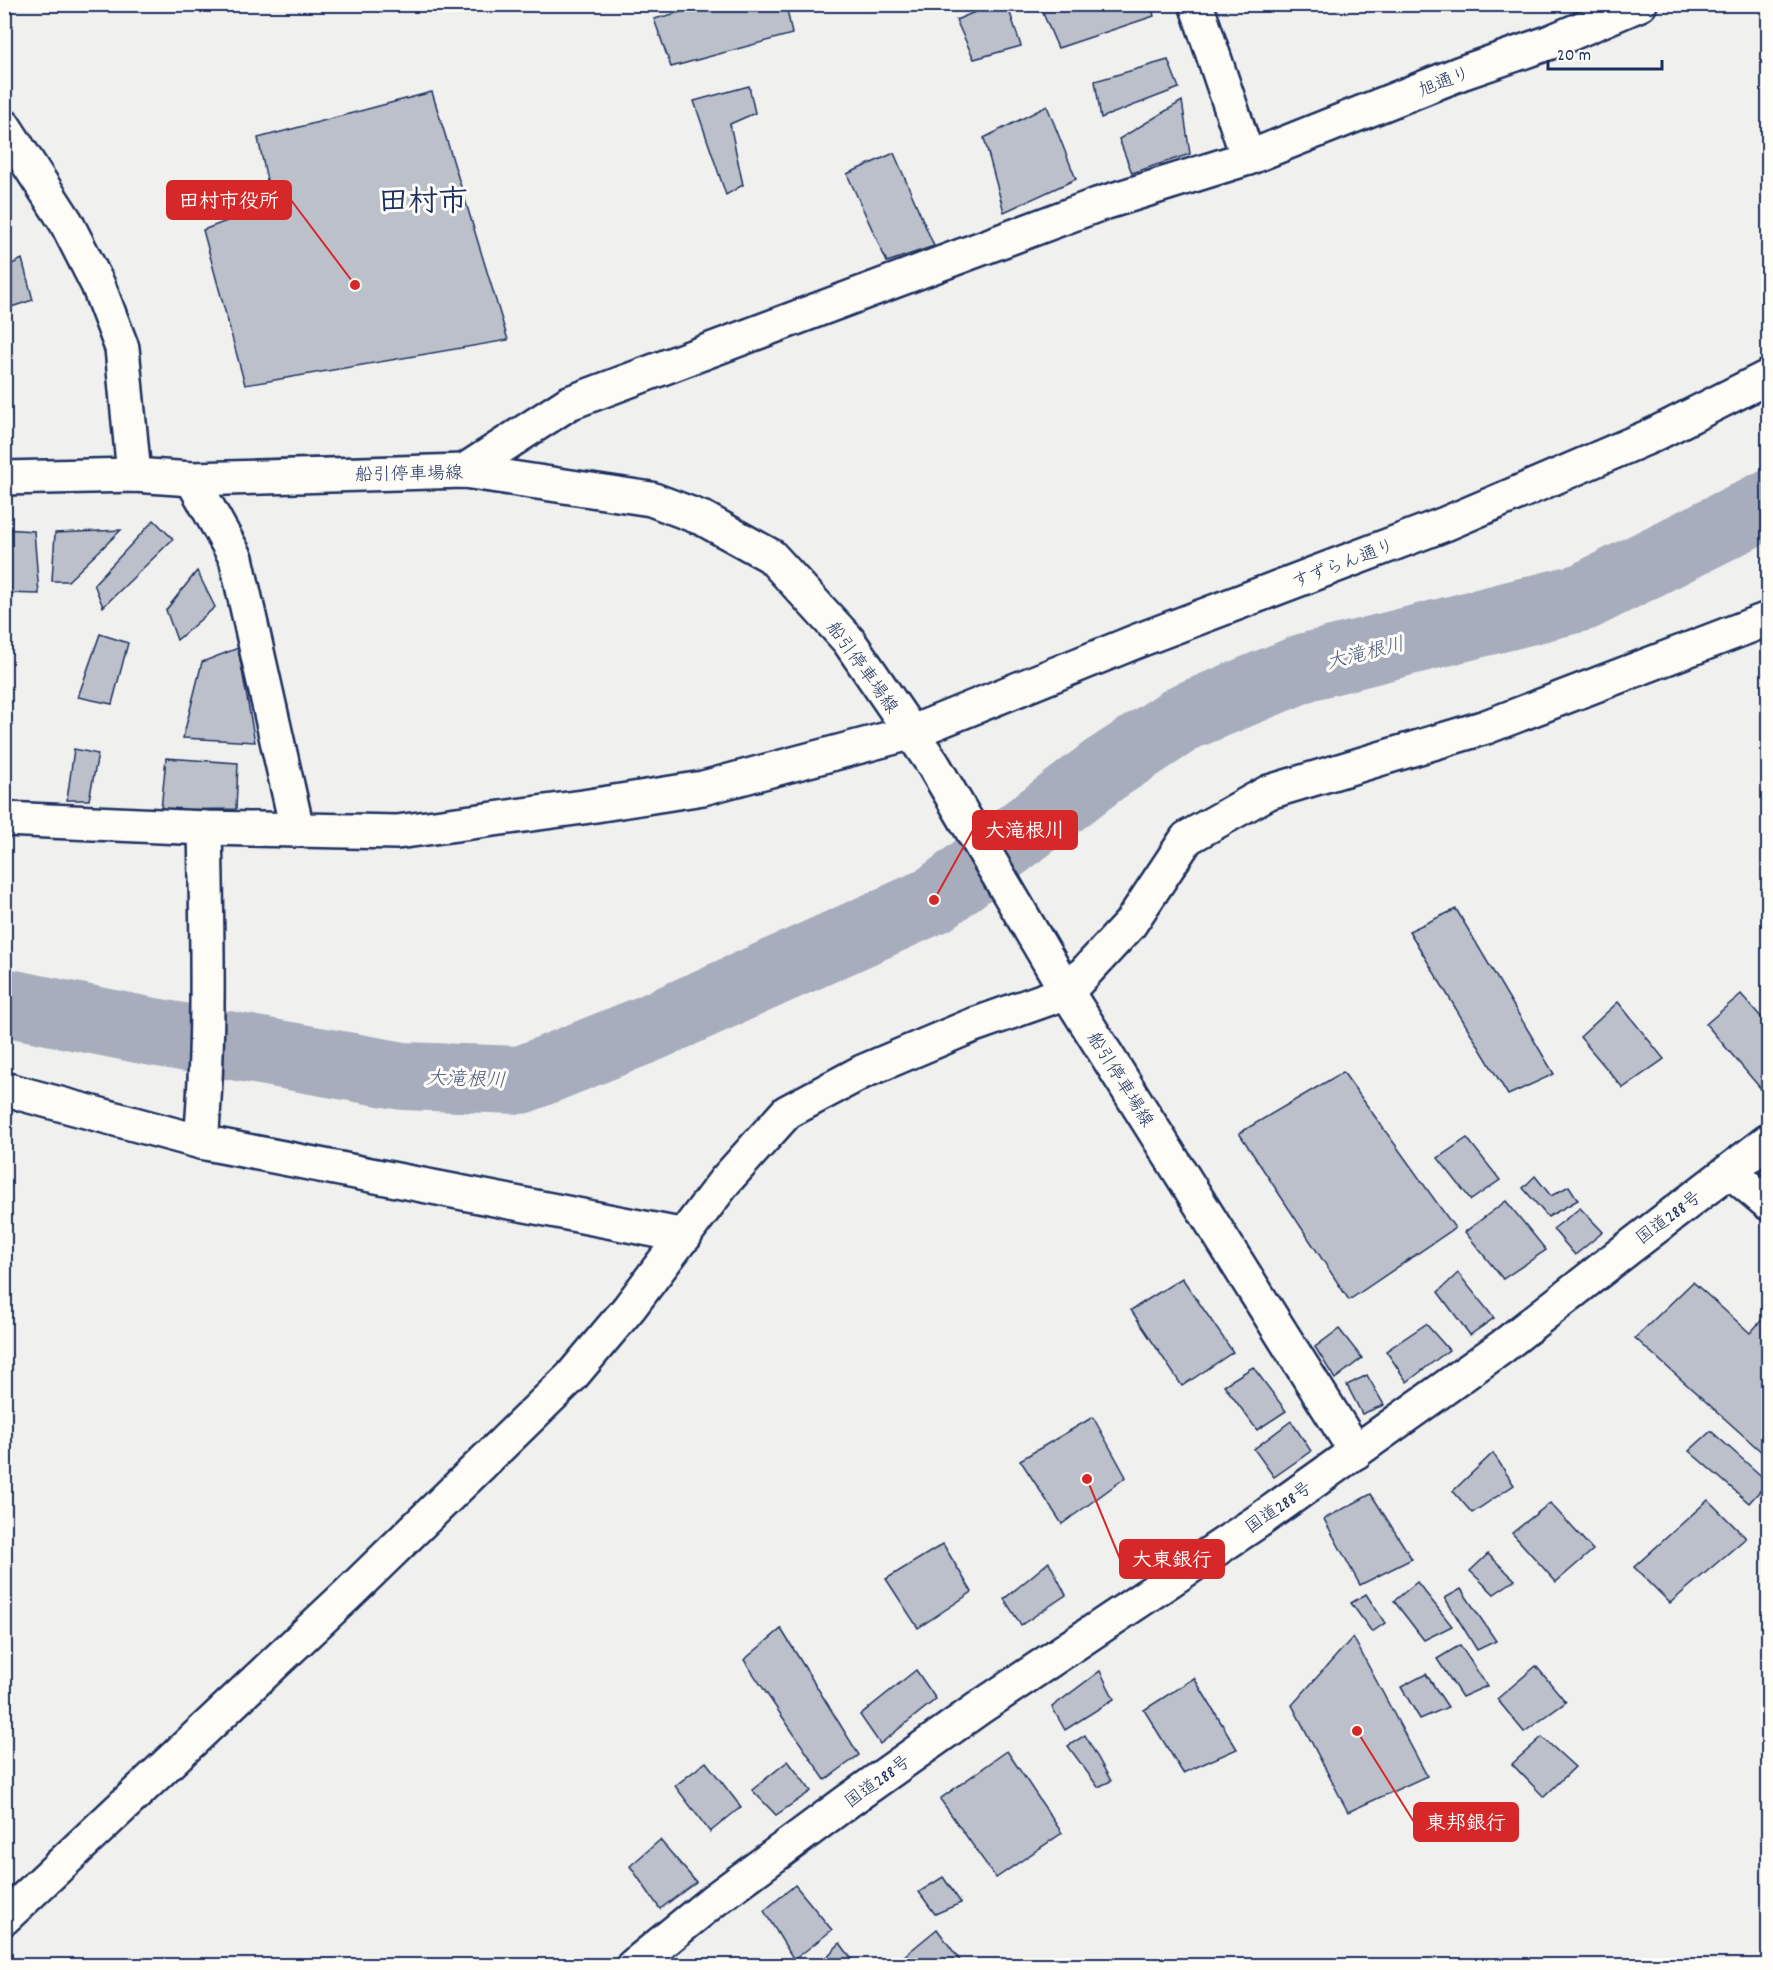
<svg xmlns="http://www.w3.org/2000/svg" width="1773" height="1970" viewBox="0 0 1773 1970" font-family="Dekko,'Klee One',sans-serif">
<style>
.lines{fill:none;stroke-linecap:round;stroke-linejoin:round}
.river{stroke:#a7adbd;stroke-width:68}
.building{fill:#bbc0ca;stroke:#1b2f5e;stroke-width:1.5}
.minor-casing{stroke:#1b2f5e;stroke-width:38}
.major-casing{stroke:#1b2f5e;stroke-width:38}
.highway-casing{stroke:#1b2f5e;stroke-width:38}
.minor{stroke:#fdfcf7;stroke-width:33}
.major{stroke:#fdfcf7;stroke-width:33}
.highway{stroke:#fdfcf7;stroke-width:33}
.labels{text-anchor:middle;stroke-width:6;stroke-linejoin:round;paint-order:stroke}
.street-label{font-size:18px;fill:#1b2f5e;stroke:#fdfcf7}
.water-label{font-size:20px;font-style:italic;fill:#4c5b7f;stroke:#fdfcf7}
.town-label{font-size:30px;font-weight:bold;fill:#1b2f5e;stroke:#fdfcf7}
.leader{fill:none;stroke:#d62828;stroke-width:2}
.callout-dot{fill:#d62828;stroke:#fdfcf7;stroke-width:2}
.callout{fill:#d62828;stroke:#d62828;stroke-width:2}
.callout-label{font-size:20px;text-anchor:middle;font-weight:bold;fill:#fff}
</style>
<rect width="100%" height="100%" fill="#f0f0ee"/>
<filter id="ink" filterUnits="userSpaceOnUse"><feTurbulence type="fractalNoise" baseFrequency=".0167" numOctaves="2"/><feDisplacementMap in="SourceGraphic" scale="12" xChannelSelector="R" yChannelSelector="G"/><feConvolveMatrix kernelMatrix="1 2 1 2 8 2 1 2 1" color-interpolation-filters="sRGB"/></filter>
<g filter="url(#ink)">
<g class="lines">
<path class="river" d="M4,1002L148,1031L403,1076L521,1080L650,1028L934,900L1104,770L1185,717L1306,667L1583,597L1768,504"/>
</g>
<g class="building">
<path d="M711,4H786L792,34L671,67L654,19Z"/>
<path d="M994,4H1007L1021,46L974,59L956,20Z"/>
<path d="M1039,4H1151L1154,16L1058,48Z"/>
<path d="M1168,60L1179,88L1101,118L1095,81Z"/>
<path d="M749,86L755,113L730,124L743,185L726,195L694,101Z"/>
<path d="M432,92L508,340L245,385L203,230L272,204L258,138Z"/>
<path d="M1182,101L1190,154L1132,173L1119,139Z"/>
<path d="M1047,106L1076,179L1004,212L984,138Z"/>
<path d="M894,153L934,246L887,262L847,174Z"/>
<path d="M22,259L33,300L11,307L4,286V268Z"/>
<path d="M154,520L173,539L103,607L94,584Z"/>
<path d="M4,529L34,531L39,594L4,593Z"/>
<path d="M121,530L68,581H52L55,533Z"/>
<path d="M197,571L215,607L177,640L166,610Z"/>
<path d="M100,634L128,643L112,704L78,697Z"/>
<path d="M238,648L255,742L183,738L202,662Z"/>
<path d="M4,719H10L8,741L4,744Z"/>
<path d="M74,749L98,754L89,800H67Z"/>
<path d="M166,758L238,763L236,809L161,810Z"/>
<path d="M1456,909L1554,1074L1508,1095L1409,931Z"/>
<path d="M1741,994L1768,1025V1094L1767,1096L1706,1024Z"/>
<path d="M1618,1002L1664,1059L1623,1088L1580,1037Z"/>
<path d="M1343,1072L1455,1228L1349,1300L1239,1133Z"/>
<path d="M1467,1138L1500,1180L1471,1200L1438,1158Z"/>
<path d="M1535,1176L1551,1196L1569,1186L1578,1200L1548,1217L1523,1188Z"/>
<path d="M1506,1201L1546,1250L1503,1279L1465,1232Z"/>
<path d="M1580,1208L1603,1232L1575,1255L1553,1229Z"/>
<path d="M1458,1273L1494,1318L1470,1335L1438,1292Z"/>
<path d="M1182,1278L1233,1352L1182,1386L1131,1310Z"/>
<path d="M1693,1282L1750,1333L1768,1313V1450L1764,1454L1635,1338Z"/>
<path d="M1426,1324L1449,1350L1407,1382L1386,1351Z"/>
<path d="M1339,1329L1362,1358L1335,1379L1315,1347Z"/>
<path d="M1253,1367L1286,1411L1257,1430L1224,1385Z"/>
<path d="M1367,1375L1384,1405L1362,1414L1347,1385Z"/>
<path d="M1093,1417L1126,1477L1062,1524L1020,1460Z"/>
<path d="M1291,1421L1311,1451L1274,1477L1254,1449Z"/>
<path d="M1711,1431L1768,1482L1749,1503L1689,1451Z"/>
<path d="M1493,1453L1514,1485L1472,1513L1453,1491Z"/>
<path d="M1371,1494L1412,1559L1360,1585L1324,1519Z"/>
<path d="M1708,1500L1746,1538L1670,1603L1634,1567Z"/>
<path d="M1550,1503L1593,1550L1556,1582L1512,1533Z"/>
<path d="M943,1544L972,1592L918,1628L886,1579Z"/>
<path d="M1488,1554L1515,1580L1494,1594L1470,1571Z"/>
<path d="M1049,1562L1066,1595L1021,1625L1004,1599Z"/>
<path d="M1417,1582L1452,1626L1424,1640L1394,1601Z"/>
<path d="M1461,1589L1496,1641L1477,1650L1445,1598Z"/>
<path d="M1366,1594L1385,1623L1372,1632L1351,1603Z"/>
<path d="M781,1629L859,1755L825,1780L744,1660Z"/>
<path d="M1353,1637L1427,1776L1348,1812L1292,1705Z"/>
<path d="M1460,1645L1487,1686L1462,1697L1437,1659Z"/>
<path d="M1536,1666L1566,1702L1524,1732L1497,1699Z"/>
<path d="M916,1670L936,1699L880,1744L860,1715Z"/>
<path d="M1100,1671L1114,1699L1065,1730L1052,1707Z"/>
<path d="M1426,1674L1448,1707L1420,1719L1401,1687Z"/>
<path d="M1194,1678L1237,1749L1183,1773L1144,1710Z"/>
<path d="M1085,1735L1111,1781L1098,1787L1068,1746Z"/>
<path d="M1542,1737L1575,1767L1544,1797L1512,1764Z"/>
<path d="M1007,1751L1062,1833L996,1878L940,1799Z"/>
<path d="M788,1761L811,1791L776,1815L752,1790Z"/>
<path d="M706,1762L741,1807L710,1832L675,1786Z"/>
<path d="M660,1840L696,1882L660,1909L630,1866Z"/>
<path d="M943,1877L961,1903L935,1914L919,1892Z"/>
<path d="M795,1885L832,1930L794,1960L764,1911Z"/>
<path d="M937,1929L964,1966H892Z"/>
<path d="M840,1943L857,1966H818Z"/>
</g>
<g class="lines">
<g class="minor-casing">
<g id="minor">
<path d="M1196,4L1248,158"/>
<path d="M4,126L66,222L98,285L122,348L134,475"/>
<path d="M464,471L569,403L1097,205L1248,158L1461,73L1548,43L1640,4"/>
<path d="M192,479L236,558L297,829"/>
<path d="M4,819L205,828L397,832L583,807L703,788L910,733L1137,641L1445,524L1653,435L1768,377"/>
<path d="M4,1089L201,1142L685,1236"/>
<path d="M201,1142C210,1038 207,933 205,828"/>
<path d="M1730,1171L1768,1203"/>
<path d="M4,1918L347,1595L571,1377L629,1308L725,1181L787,1112L862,1072L971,1026L1067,992L1130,924L1187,838L1269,792L1486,727L1768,619"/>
</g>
</g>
<g class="major-casing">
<path id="major" d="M4,478L134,475L192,479L464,471L651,499L704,519L771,556L848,640L933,764L1067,992L1356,1452"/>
</g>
<g class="highway-casing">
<path id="highway" d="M633,1966L713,1901L848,1801L979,1708L1257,1522L1502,1347L1626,1250L1768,1141"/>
</g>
<use href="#minor" class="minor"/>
<use href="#major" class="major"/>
<use href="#highway" class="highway"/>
</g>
</g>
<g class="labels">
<g class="street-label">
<text transform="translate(1444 81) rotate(-21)" y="6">旭通り</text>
<text transform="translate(409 473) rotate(-1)" y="6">船引停車場線</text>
<text transform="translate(1343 563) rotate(-21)" y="6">すずらん通り</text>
<text transform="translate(863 667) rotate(54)" y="6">船引停車場線</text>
<text transform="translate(1121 1079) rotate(58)" y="6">船引停車場線</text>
<text transform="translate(1668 1217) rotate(-37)" y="6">国道288号</text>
<text transform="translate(1278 1507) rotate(-35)" y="6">国道288号</text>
<text transform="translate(877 1781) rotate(-36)" y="6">国道288号</text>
</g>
<g class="water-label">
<text transform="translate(1365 652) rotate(-14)" y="7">大滝根川</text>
<text transform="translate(466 1078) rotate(2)" y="7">大滝根川</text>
</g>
<g class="town-label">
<text x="423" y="210">田村市</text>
</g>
</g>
<path class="leader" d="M355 285L291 200M934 900L973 830M1087 1479L1120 1559M1357 1731L1414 1822"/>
<g class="callout-dot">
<circle cx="355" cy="285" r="6"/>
<circle cx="934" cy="900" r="6"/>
<circle cx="1087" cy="1479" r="6"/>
<circle cx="1357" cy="1731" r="6"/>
</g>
<g class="callout">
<rect x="167" y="181" width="124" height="38" rx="6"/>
<rect x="973" y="811" width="104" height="38" rx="6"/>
<rect x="1120" y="1540" width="104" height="38" rx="6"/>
<rect x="1414" y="1803" width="104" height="38" rx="6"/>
</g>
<g class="callout-label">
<text x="229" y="207">田村市役所</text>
<text x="1025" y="837">大滝根川</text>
<text x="1172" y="1566">大東銀行</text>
<text x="1466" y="1829">東邦銀行</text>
</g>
<rect width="1773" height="1970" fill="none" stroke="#fdfcf7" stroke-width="24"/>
<rect x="12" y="12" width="1749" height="1946" fill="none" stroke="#1b2f5e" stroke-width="2" filter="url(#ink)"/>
<path d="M1548 60v9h114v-9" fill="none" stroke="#1b2f5e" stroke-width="3"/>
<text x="1557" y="60" font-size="18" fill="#1b2f5e" stroke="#fdfcf7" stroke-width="4.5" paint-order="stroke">20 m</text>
</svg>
